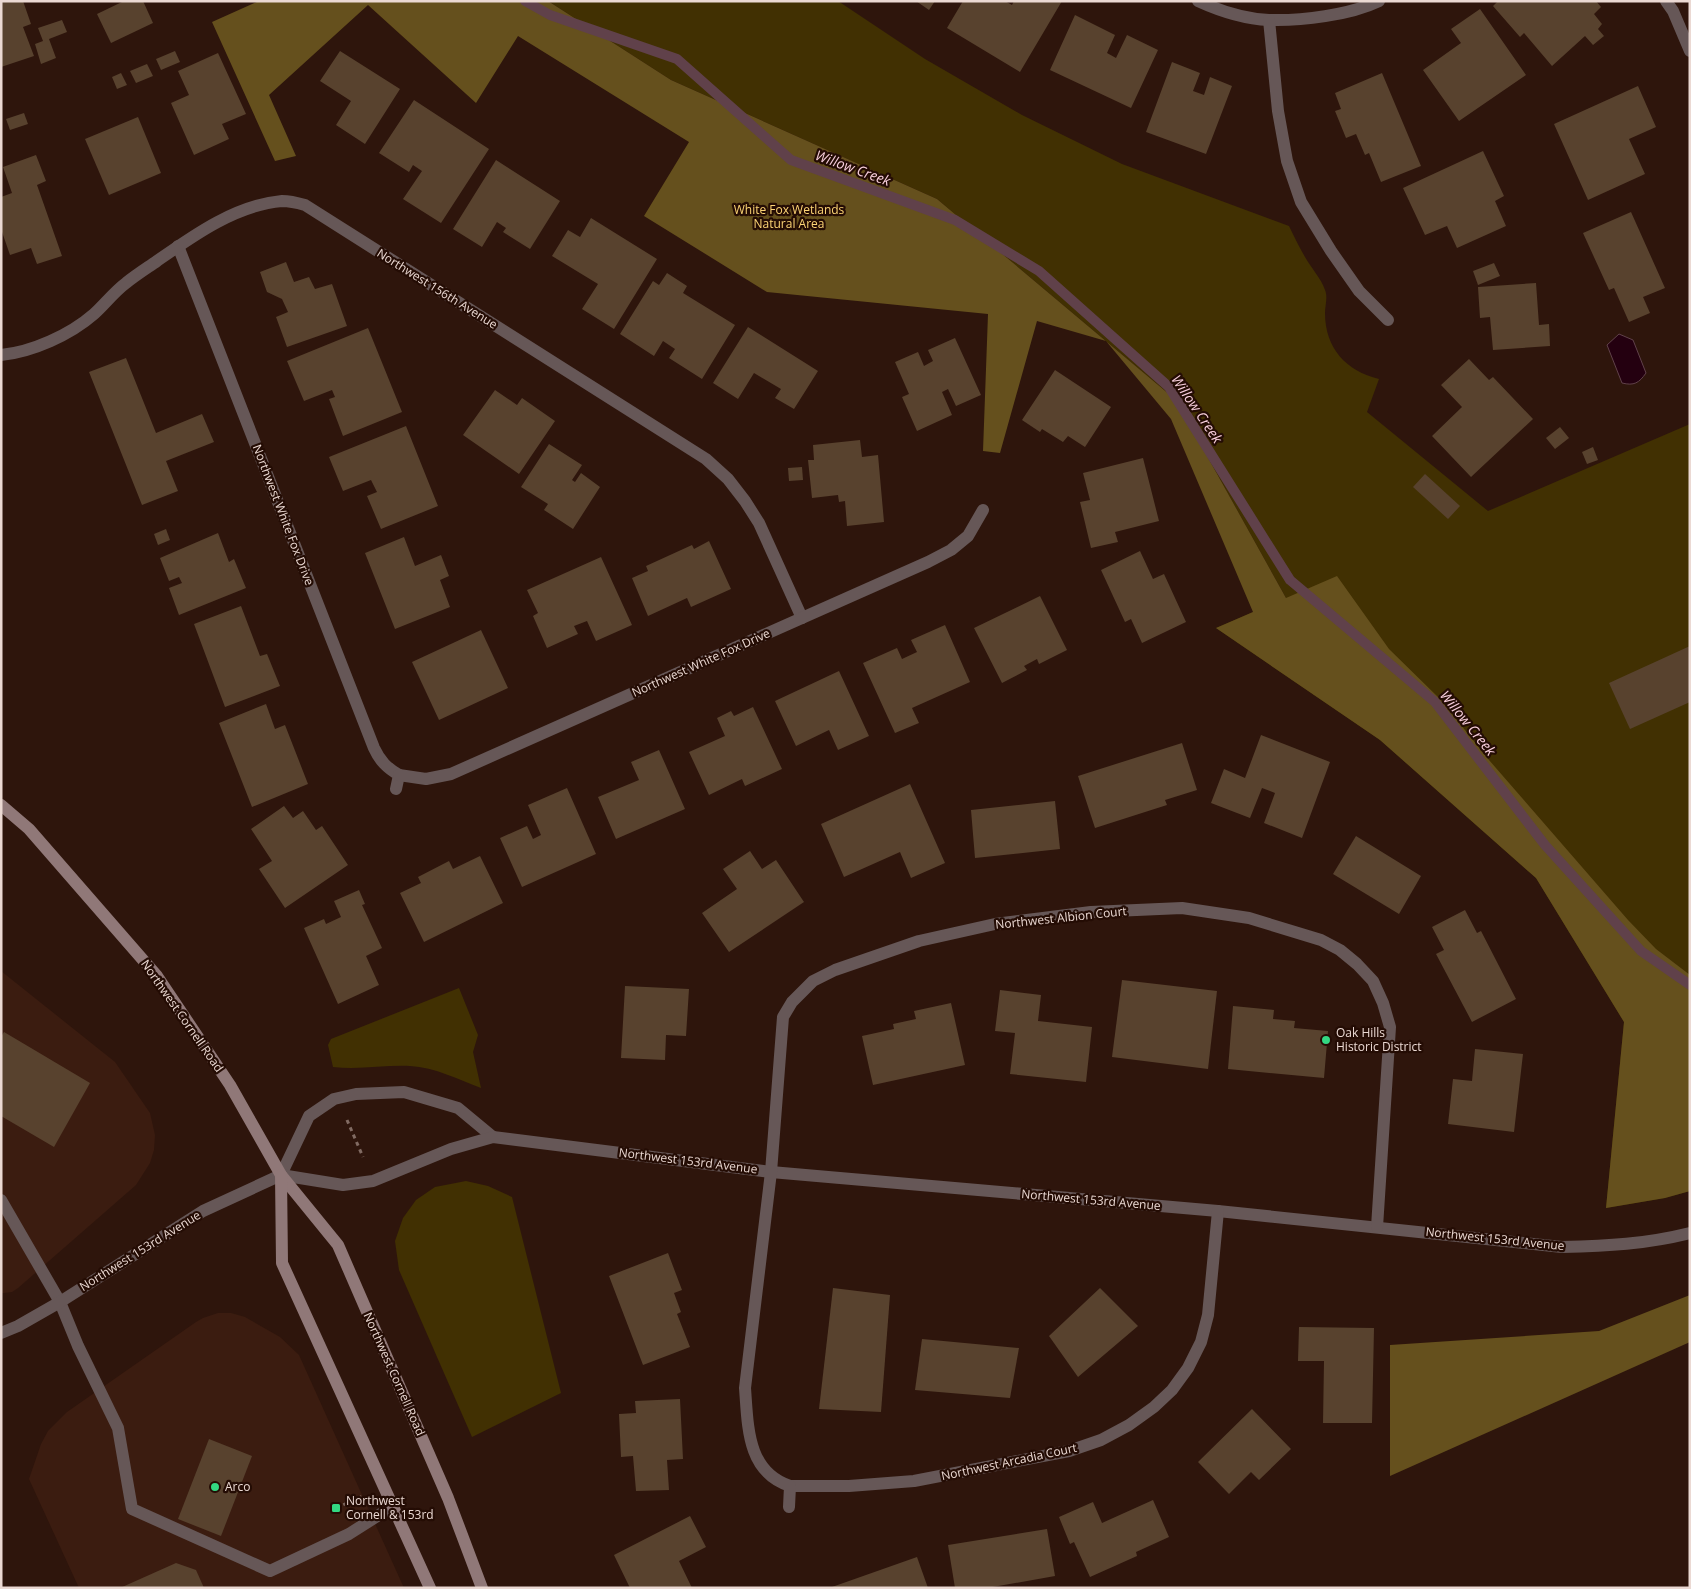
<svg xmlns="http://www.w3.org/2000/svg" width="1691" height="1589" viewBox="0 0 1691 1589" font-family="'Open Sans',sans-serif">
<style>
.built{fill:#3b1c10}
.green{fill:#413002}
.forest{fill:#65501d}
.water{fill:#240010;stroke:#60414a}
.lines{fill:none;stroke-linecap:round;stroke-linejoin:round}
.stream{stroke:#60414a;stroke-width:10}
.building{fill:#58422e}
.path{stroke:#816b63;stroke-width:3;stroke-dasharray:4 4;stroke-linecap:butt}
.lane{stroke:#665757;stroke-width:12}
.street{stroke:#665757;stroke-width:12}
.secondary{stroke:#907878;stroke-width:12}
.poi-dot{fill:#33d882;stroke:#240c04;stroke-width:2}
.labels{text-anchor:middle;stroke-width:4.5;stroke-linejoin:round;paint-order:stroke}
.park-label{font-size:12px;fill:#fcd475;stroke:#240c04}
.street-label{font-size:12px;fill:#ebd9d3;stroke:#240c04}
.poi-label{font-size:12px;fill:#ebd9d3;stroke:#240c04;text-anchor:start}
.water-label{font-size:14px;font-style:italic;fill:#f9d0de;stroke:#240c04}
</style>
<rect width="100%" height="100%" fill="#2e150c"/>
<g class="built">
<path d="M1,971L115,1062L150,1113L155,1135L154,1150L150,1163L136,1185L18,1288L12,1292L4,1293H1Z"/>
<path d="M218,1313H231L245,1317L280,1337L299,1355L404,1588H79L29,1479L41,1444L48,1431L67,1412L196,1322L203,1318Z"/>
</g>
<g class="green">
<path d="M548,1H838L925,59L1022,115L1122,164L1289,226C1294,236 1299,247 1305,257C1311,268 1321,278 1325,290C1328,297 1325,306 1325,313C1325,348 1346,371 1379,379L1367,412L1488,511L1690,424V1191L1665,1198L1606,1208L1624,1022L1536,878L1380,740L1216,628L1286,598L1176,400L937,199L671,80Z"/>
<path d="M459,988L478,1035L473,1052L481,1088C459,1080 435,1067 410,1066C384,1065 359,1070 333,1067L328,1045L331,1039Z"/>
<path d="M466,1181L488,1186L512,1197L561,1393L472,1437L399,1270L395,1241L403,1218L416,1200L435,1187Z"/>
</g>
<g class="forest">
<path d="M259,1H548L671,80L937,199L1176,400L1286,598L1337,576L1389,649L1440,699L1489,760L1628,920L1656,949L1690,975V1191L1665,1198L1606,1208L1624,1022L1536,878L1380,740L1216,628L1253,612L1171,419L1106,341L1037,321L1000,453L983,451L988,314L767,292L644,216L689,142L518,36L476,103L368,5L269,95L296,156L275,161L212,22Z"/>
<path d="M1690,1295V1342L1390,1476V1345L1599,1331Z"/>
</g>
<path class="water" d="M1619,334L1633,340L1646,373C1639,383 1634,386 1622,383L1607,345Z"/>
<g class="lines">
<path class="stream" d="M525,1L550,15L677,59L791,160L955,220L1039,271L1169,387L1290,580L1435,702L1545,845L1641,951L1690,985"/>
</g>
<g class="building">
<path d="M1,1H23L31,24L23,27L34,56L1,67Z"/>
<path d="M124,1H143L153,23L111,43L97,14Z"/>
<path d="M916,1H935L929,10Z"/>
<path d="M963,1H1005L1012,5L1014,1H1062L1020,72L947,28Z"/>
<path d="M1498,1H1596L1601,7L1594,14L1602,24L1598,29L1604,36L1593,45L1585,36L1552,66L1524,33L1520,37L1493,6Z"/>
<path d="M1480,9L1526,75L1459,121L1423,70L1461,43L1451,29Z"/>
<path d="M1075,15L1115,35L1107,53L1116,58L1127,35L1158,50L1131,108L1050,70Z"/>
<path d="M62,20L67,32L49,39L56,58L41,64L35,44L43,41L38,28Z"/>
<path d="M175,51L180,62L161,70L156,59Z"/>
<path d="M340,51L400,89L365,144L336,125L351,101L320,81Z"/>
<path d="M218,53L246,114L222,124L229,139L194,155L171,103L189,95L178,71Z"/>
<path d="M1172,62L1200,73L1193,91L1204,95L1210,77L1232,86L1206,154L1146,132Z"/>
<path d="M147,64L153,76L136,83L130,71Z"/>
<path d="M121,73L127,85L117,89L112,77Z"/>
<path d="M1382,73L1421,166L1381,182L1369,153L1365,155L1356,134L1346,138L1335,111L1341,109L1335,93Z"/>
<path d="M1638,86L1656,127L1629,139L1645,174L1588,200L1554,124Z"/>
<path d="M414,100L489,149L441,223L403,199L422,171L413,165L409,172L379,153Z"/>
<path d="M24,113L28,124L10,130L6,119Z"/>
<path d="M138,117L161,173L109,195L85,139Z"/>
<path d="M1483,151L1504,196L1495,201L1506,226L1457,248L1447,226L1425,235L1403,188Z"/>
<path d="M36,155L46,181L37,185L62,256L37,264L31,248L10,255L1,229V197L12,193L3,167Z"/>
<path d="M496,160L560,201L530,249L503,232L506,228L497,222L482,247L453,229Z"/>
<path d="M1631,212L1665,288L1643,297L1650,313L1629,322L1614,288L1609,290L1583,233Z"/>
<path d="M591,218L657,259L614,329L582,309L598,284L552,256L568,230L580,237Z"/>
<path d="M286,262L294,282L309,277L315,289L332,284L347,326L287,347L276,317L288,312L282,299L267,292L260,272Z"/>
<path d="M1494,263L1500,276L1478,285L1473,271Z"/>
<path d="M667,273L687,286L683,293L735,325L702,379L669,358L675,349L663,341L654,356L620,334L653,281L659,285Z"/>
<path d="M1536,283L1539,325L1549,324L1550,346L1493,350L1490,317L1480,318L1478,287Z"/>
<path d="M748,327L818,371L794,409L775,398L781,389L754,373L738,399L713,383Z"/>
<path d="M368,328L402,412L343,436L329,399L335,397L332,390L304,401L287,361Z"/>
<path d="M955,338L981,395L956,406L948,389L942,392L952,415L917,431L902,397L909,394L895,362L918,352L924,366L933,361L928,350Z"/>
<path d="M126,358L156,433L202,414L214,442L166,461L178,491L142,505L89,372Z"/>
<path d="M1469,359L1489,380L1493,377L1533,419L1471,477L1432,436L1462,407L1441,385Z"/>
<path d="M1055,370L1111,407L1085,447L1068,436L1063,442L1042,429L1040,432L1022,420Z"/>
<path d="M495,390L517,405L522,398L555,421L519,474L463,435Z"/>
<path d="M406,426L438,506L381,529L367,496L377,492L371,480L343,491L329,457Z"/>
<path d="M1560,427L1569,438L1555,449L1546,438Z"/>
<path d="M860,440L862,457L878,455L884,522L847,526L845,501L839,502L838,495L812,498L808,460H814L813,445Z"/>
<path d="M549,444L582,465L572,480L575,482L581,473L600,487L573,529L544,510L548,504L521,487Z"/>
<path d="M1593,447L1598,460L1587,464L1582,452Z"/>
<path d="M1143,458L1159,521L1115,532L1118,542L1091,548L1080,502L1090,500L1083,473Z"/>
<path d="M802,467L803,480L789,481L788,468Z"/>
<path d="M1425,474L1460,506L1448,519L1413,487Z"/>
<path d="M166,529L170,540L158,545L154,534Z"/>
<path d="M218,533L229,562L234,559L246,588L179,615L169,588L182,583L179,577L169,581L160,558Z"/>
<path d="M404,537L415,566L441,555L449,576L440,580L450,607L395,629L365,553Z"/>
<path d="M709,541L731,589L691,607L687,598L648,616L632,578L648,571L646,566L692,545L694,549Z"/>
<path d="M1140,551L1153,579L1164,574L1186,622L1142,643L1131,619L1125,622L1101,570Z"/>
<path d="M601,557L632,625L596,641L587,621L574,626L578,634L547,648L533,616L538,613L527,590Z"/>
<path d="M1040,596L1067,650L1039,664L1037,659L1024,666L1027,670L1002,683L974,628Z"/>
<path d="M241,606L260,656L267,654L280,686L225,707L194,624Z"/>
<path d="M945,625L970,682L912,708L919,723L895,733L863,663L897,648L902,659L917,652L911,640Z"/>
<path d="M481,630L508,688L439,720L412,662Z"/>
<path d="M1690,646V702L1630,729L1609,683Z"/>
<path d="M839,671L869,736L838,750L829,730L796,746L775,701Z"/>
<path d="M266,704L275,729L285,725L308,784L252,807L219,723Z"/>
<path d="M753,707L782,769L745,786L742,779L709,795L689,752L725,736L717,718L731,711L734,716Z"/>
<path d="M1261,735L1330,762L1302,838L1264,823L1275,793L1262,788L1250,818L1211,803L1224,769L1245,778Z"/>
<path d="M1182,743L1197,790L1165,800L1167,805L1095,828L1078,776Z"/>
<path d="M659,750L685,809L616,839L598,797L639,780L631,762Z"/>
<path d="M910,784L945,863L911,878L900,852L844,877L821,824Z"/>
<path d="M567,788L596,854L522,887L500,838L527,826L533,839L541,835L528,805Z"/>
<path d="M1055,801L1060,849L975,858L971,810Z"/>
<path d="M284,806L293,818L303,811L316,830L322,826L348,865L285,908L259,869L272,861L251,829Z"/>
<path d="M1356,836L1421,876L1399,914L1333,874Z"/>
<path d="M750,851L762,869L776,860L804,902L729,952L702,913L737,889L723,869Z"/>
<path d="M480,856L503,903L424,942L400,893L421,883L418,877L449,861L453,869Z"/>
<path d="M359,890L365,904L362,905L382,948L366,956L379,985L338,1004L304,928L324,919L326,924L341,917L334,901Z"/>
<path d="M1465,910L1477,933L1481,931L1516,999L1472,1022L1436,954L1444,950L1432,927Z"/>
<path d="M1122,980L1217,991L1208,1069L1112,1057Z"/>
<path d="M625,986L689,989L686,1036L666,1035L665,1060L621,1058Z"/>
<path d="M1000,990L1041,995L1038,1021L1092,1027L1086,1082L1010,1074L1015,1033L995,1031Z"/>
<path d="M951,1003L965,1065L873,1085L862,1036L894,1029L893,1024L916,1019L914,1011Z"/>
<path d="M1233,1006L1274,1010L1273,1019L1295,1021L1294,1028L1328,1031L1324,1078L1228,1069Z"/>
<path d="M4,1032L90,1083L54,1147L1,1116V1037Z"/>
<path d="M1475,1049L1523,1054L1514,1132L1448,1124L1453,1079L1472,1081Z"/>
<path d="M668,1253L682,1290L674,1293L681,1312L677,1314L690,1347L643,1365L609,1276Z"/>
<path d="M833,1288L890,1295L881,1412L819,1409Z"/>
<path d="M1100,1288L1138,1326L1078,1377L1049,1336Z"/>
<path d="M1299,1327L1374,1328L1372,1423H1323L1324,1361H1298Z"/>
<path d="M922,1339L1019,1348L1010,1398L915,1390Z"/>
<path d="M680,1399L683,1459L667,1460L669,1490L636,1491L633,1456L621,1457L619,1414L636,1413L635,1401Z"/>
<path d="M1252,1409L1291,1449L1259,1480L1251,1472L1229,1494L1198,1462Z"/>
<path d="M209,1439L252,1456L221,1536L178,1519Z"/>
<path d="M1153,1500L1169,1537L1136,1552L1137,1556L1090,1577L1074,1542L1070,1544L1059,1517L1093,1502L1102,1523Z"/>
<path d="M690,1516L706,1547L679,1561L692,1588H630L614,1555Z"/>
<path d="M1047,1529L1055,1576L987,1588H955L948,1545Z"/>
<path d="M917,1557L928,1588H832V1587Z"/>
<path d="M176,1563L196,1570L204,1588H120Z"/>
</g>
<g class="lines">
<g class="path">
<path d="M347,1120L363,1157"/>
<path d="M336,1508L363,1496"/>
</g>
<path class="lane" d="M1,1200L60,1302L78,1346L118,1428L132,1509L270,1571L349,1534L393,1506"/>
<g class="street">
<path d="M1198,1C1220,11 1246,19 1269,20C1301,21 1350,15 1379,1"/>
<path d="M1666,1L1673,11L1690,51"/>
<path d="M1269,20L1278,111L1287,161L1301,202L1331,251L1359,291L1388,320"/>
<path d="M178,246L374,748C380,761 387,768 399,775L396,789"/>
<path d="M1,355C32,352 70,335 94,314C105,304 114,292 126,283C136,275 147,268 157,261C194,235 236,205 282,201C290,201 298,203 305,205L706,459L728,479L745,501L759,523L802,618"/>
<path d="M399,775L426,779L451,774L928,562L951,550L968,536L983,510"/>
<path d="M281,1175L309,1116L334,1099L356,1094L404,1092L458,1108L493,1137"/>
<path d="M1,1333L18,1326L60,1302L203,1211L281,1175L343,1185L373,1181L451,1149L493,1137L771,1172L1218,1211L1562,1247C1607,1246 1646,1244 1690,1233"/>
<path d="M790,1486H849L914,1481L1069,1451L1101,1440L1129,1425L1154,1407L1172,1390L1188,1368L1201,1342L1208,1315L1218,1211"/>
<path d="M789,1507L790,1486C747,1472 748,1427 745,1388L771,1172L783,1017L792,1002L813,981L835,970L919,941L995,924L1091,912L1182,908L1249,918L1321,940L1340,950L1357,964L1373,981L1383,1003L1390,1027L1377,1227"/>
</g>
<g class="secondary">
<path d="M1,805L29,829L157,976L230,1085L281,1175L338,1245L448,1498L482,1588"/>
<path d="M281,1175L282,1263L430,1588"/>
</g>
</g>
<g class="poi-dot">
<circle cx="1326" cy="1040" r="5"/>
<circle cx="215" cy="1487" r="5"/>
<rect x="331" y="1503" width="10" height="10" rx="2.5"/>
</g>
<g class="labels">
<g class="park-label">
<text x="789" y="214">White Fox Wetlands<tspan x="789" dy="14">Natural Area</tspan></text>
</g>
<g class="street-label">
<text transform="translate(437 289) rotate(32)" y="4">Northwest 156th Avenue</text>
<text transform="translate(283 515) rotate(69)" y="4">Northwest White Fox Drive</text>
<text transform="translate(701 663) rotate(-24)" y="4">Northwest White Fox Drive</text>
<text transform="translate(1061 918) rotate(-6)" y="4">Northwest Albion Court</text>
<text transform="translate(182 1016) rotate(55)" y="4">Northwest Cornell Road</text>
<text transform="translate(688 1161) rotate(7)" y="4">Northwest 153rd Avenue</text>
<text transform="translate(1091 1200) rotate(5)" y="4">Northwest 153rd Avenue</text>
<text transform="translate(1495 1239) rotate(6)" y="4">Northwest 153rd Avenue</text>
<text transform="translate(140 1251) rotate(-32)" y="4">Northwest 153rd Avenue</text>
<text transform="translate(394 1374) rotate(66)" y="4">Northwest Cornell Road</text>
<text transform="translate(1009 1462) rotate(-12)" y="4">Northwest Arcadia Court</text>
</g>
<g class="poi-label">
<text x="1336" y="1037">Oak Hills<tspan x="1336" dy="14">Historic District</tspan></text>
<text x="225" y="1491">Arco</text>
<text x="346" y="1505">Northwest<tspan x="346" dy="14">Cornell &amp; 153rd</tspan></text>
</g>
<g class="water-label">
<text transform="translate(853 168) rotate(20)" y="5">Willow Creek</text>
<text transform="translate(1197 409) rotate(56)" y="5">Willow Creek</text>
<text transform="translate(1468 723) rotate(51)" y="5">Willow Creek</text>
</g>
</g>
<rect width="1691" height="1589" fill="none" stroke="#ebd9d3" stroke-width="5"/>
</svg>
